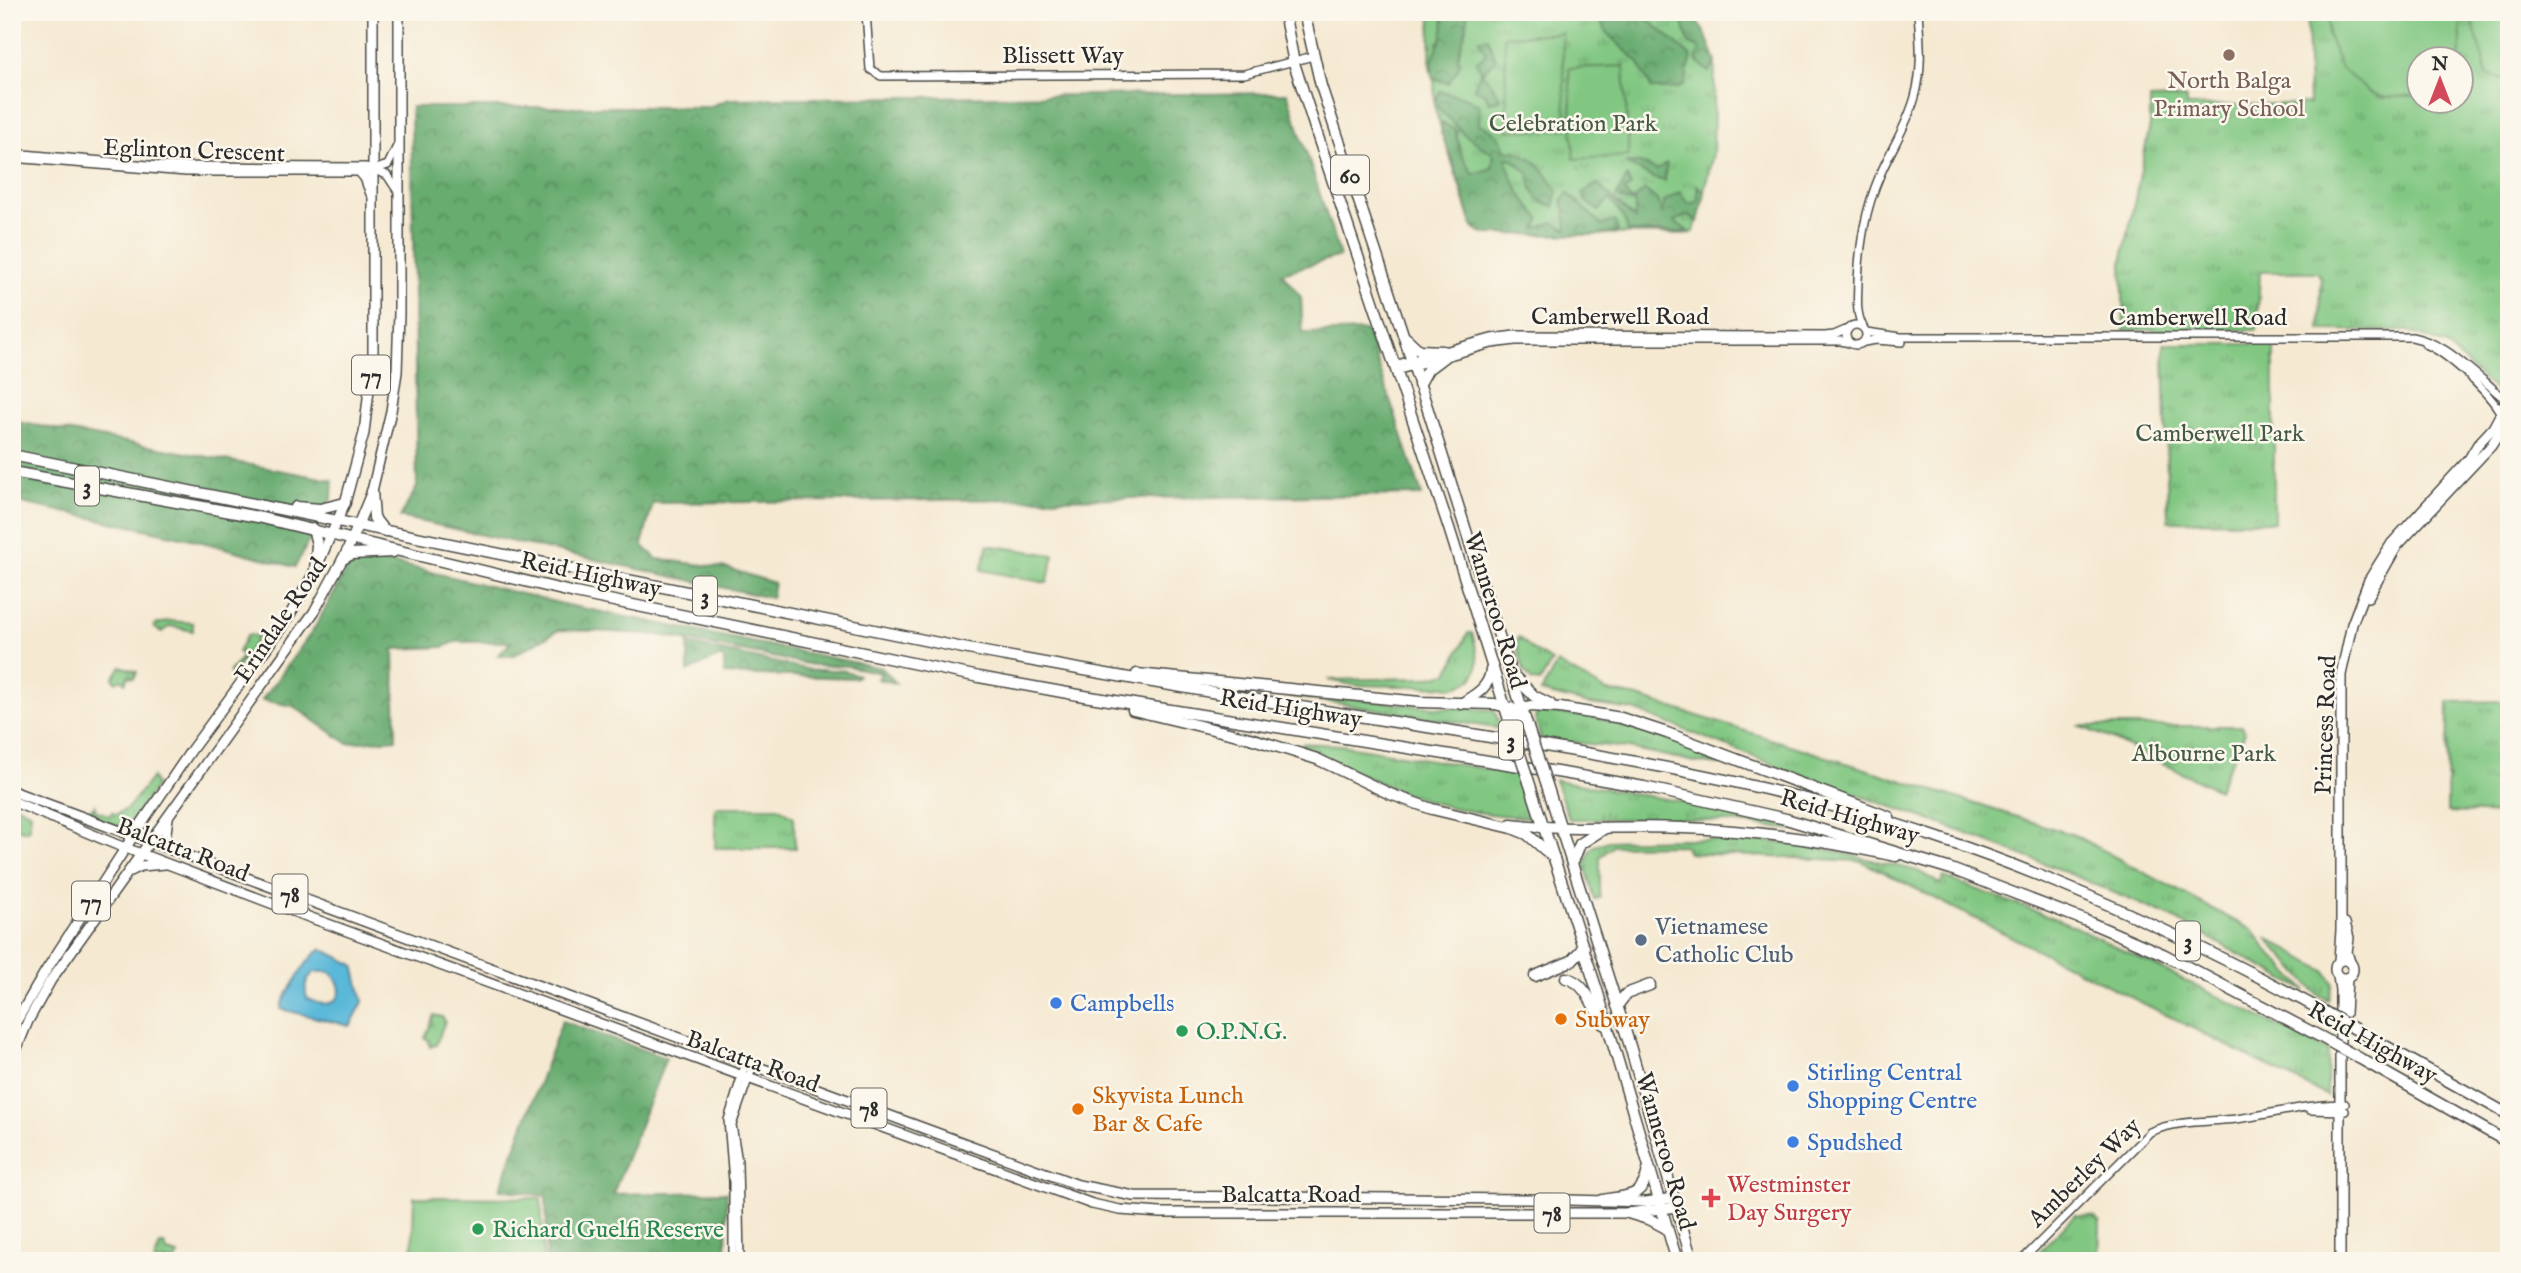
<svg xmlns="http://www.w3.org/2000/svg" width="2521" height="1273" viewBox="0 0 2521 1273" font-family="'IM FELL English',serif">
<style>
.grass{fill:url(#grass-tufts);stroke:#567956;stroke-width:2;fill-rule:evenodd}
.forest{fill:url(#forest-crowns);stroke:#4a6c4e;stroke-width:2}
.pitch{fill:#81c782;stroke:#567956;stroke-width:2}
.water{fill:#5ab8d8;stroke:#427282;stroke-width:2;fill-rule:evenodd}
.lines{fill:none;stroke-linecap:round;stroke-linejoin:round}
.minor-casing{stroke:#494844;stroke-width:10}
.major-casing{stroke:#494844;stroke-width:12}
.highway-casing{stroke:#494844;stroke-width:13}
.minor{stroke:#fff;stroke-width:7}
.major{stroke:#fff;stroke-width:9}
.highway{stroke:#fff;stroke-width:10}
.highway-bridge-casing{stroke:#494844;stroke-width:13;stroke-linecap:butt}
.highway-bridge{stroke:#fff;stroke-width:10}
.education-dot{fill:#8d6e63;stroke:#fbf7ec;stroke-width:2.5}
.service-dot{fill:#5c6f8a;stroke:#fbf7ec;stroke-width:2.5}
.shop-dot{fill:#3f7fe0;stroke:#fbf7ec;stroke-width:2.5}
.food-dot{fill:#e8710a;stroke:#fbf7ec;stroke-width:2.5}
.leisure-dot{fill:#2e9e5b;stroke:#fbf7ec;stroke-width:2.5}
.health-dot{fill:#e0444e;stroke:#fbf7ec;stroke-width:2.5}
.labels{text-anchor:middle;stroke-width:5;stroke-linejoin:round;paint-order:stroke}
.shield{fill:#fbf7ec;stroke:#696865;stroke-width:2}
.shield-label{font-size:23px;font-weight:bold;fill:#2b2b2b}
.street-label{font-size:24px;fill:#2b2b2b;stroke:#fbf7ec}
.education-label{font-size:24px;fill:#785e54;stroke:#fbf7ec}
.park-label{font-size:24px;fill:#455a45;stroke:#fbf7ec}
.service-label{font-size:24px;fill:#4e5e75;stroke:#fbf7ec;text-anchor:start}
.shop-label{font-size:24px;fill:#366cbe;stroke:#fbf7ec;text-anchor:start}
.food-label{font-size:24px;fill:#c56008;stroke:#fbf7ec;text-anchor:start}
.leisure-label{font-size:24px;fill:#27864d;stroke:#fbf7ec;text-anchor:start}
.health-label{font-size:24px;fill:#be3a42;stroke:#fbf7ec;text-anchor:start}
</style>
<defs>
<pattern id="grass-tufts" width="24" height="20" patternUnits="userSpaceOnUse" patternTransform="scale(1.75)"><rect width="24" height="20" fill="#81c782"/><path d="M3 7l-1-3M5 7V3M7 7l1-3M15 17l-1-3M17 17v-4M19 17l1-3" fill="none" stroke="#6aa26b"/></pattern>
<pattern id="forest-crowns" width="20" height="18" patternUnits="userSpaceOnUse" patternTransform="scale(1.75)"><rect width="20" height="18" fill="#68ac70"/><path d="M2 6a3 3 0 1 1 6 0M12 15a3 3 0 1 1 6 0" fill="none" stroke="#568c5c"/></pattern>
</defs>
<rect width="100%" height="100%" fill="#fbf7ec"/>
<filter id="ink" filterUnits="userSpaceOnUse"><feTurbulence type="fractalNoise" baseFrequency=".0143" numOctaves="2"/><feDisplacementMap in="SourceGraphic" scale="14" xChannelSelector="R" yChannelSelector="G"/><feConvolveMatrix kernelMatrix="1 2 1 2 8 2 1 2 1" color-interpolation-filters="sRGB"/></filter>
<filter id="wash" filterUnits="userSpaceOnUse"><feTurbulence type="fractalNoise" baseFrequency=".00686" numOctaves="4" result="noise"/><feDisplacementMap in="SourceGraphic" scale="28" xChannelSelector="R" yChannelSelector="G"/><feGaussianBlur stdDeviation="1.57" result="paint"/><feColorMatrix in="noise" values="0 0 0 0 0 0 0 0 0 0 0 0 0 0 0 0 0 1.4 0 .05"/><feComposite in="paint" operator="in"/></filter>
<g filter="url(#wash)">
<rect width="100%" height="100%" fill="#f5e9d2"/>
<g class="grass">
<path d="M1431,12H1687L1715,62L1713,154L1694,232L1688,234L1480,233L1473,228L1435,109L1434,81L1430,67Z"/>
<path d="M2307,12H2509V398L2506,401L2446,345L2409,331L2320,330L2321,278L2317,272H2260L2257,330H2124L2122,263L2150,125V99L2187,98V106L2309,104ZM2420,60H2462V102H2420Z"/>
<path d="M2164,344H2274V522L2168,521Z"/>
<path d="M988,545L1054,555L1047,583L981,570Z"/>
<path d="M170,621L193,623V631L170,626L162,632L154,628V625Z"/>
<path d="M1468,633H1472C1479,657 1486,682 1452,687L1353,685L1328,680L1424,678L1448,673Z"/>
<path d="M247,635L259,636L231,678L230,671L244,655L238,652Z"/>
<path d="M1519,637L1533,650L1552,661L1540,682L1532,681L1524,671L1516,642Z"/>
<path d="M1557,663L1607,691L1638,697L2074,835L2254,931L2265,947L2306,991L2173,918L2061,870L1933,821L1808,778L1634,710L1589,704L1541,692Z"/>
<path d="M121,666L137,672L134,678L128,676L125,683L121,679L116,682L113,678Z"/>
<path d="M1265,689L1420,706L1494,710L1502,729L1266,692Z"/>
<path d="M2509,701V814L2447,812L2448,702Z"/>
<path d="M1538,712L1594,717L1656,735L1723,759L1719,765L1695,762L1629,748L1541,739L1535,718Z"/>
<path d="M2078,726H2241L2245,732L2218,790L2110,738Z"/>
<path d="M1302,743L1341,745L1516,774L1530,818C1498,815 1465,812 1435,803C1388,789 1344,766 1301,746Z"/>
<path d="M152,777L156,786L139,810L133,823L129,822L118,826L92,817L89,811L95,805V810L110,816L112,812L115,815L127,809Z"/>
<path d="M1555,780L1683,802L1795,827V830L1740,823L1682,819H1569Z"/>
<path d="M45,794L82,808L84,812L40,797Z"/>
<path d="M12,803L31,813L29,828L26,831L12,826Z"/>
<path d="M715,807H778L794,817L795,848H715Z"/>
<path d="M1681,839L1741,840L1809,845L1918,871L1940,884L1944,877L2069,924L2328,1050L2327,1096L1861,861L1688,853L1684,845L1613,846L1600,857V898L1595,899L1585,865L1590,851L1594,846L1608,841Z"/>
<path d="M2266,937L2325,971L2333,983L2329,1000L2317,994Z"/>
<path d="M434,1015L442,1017L445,1021L436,1045L430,1047L429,1040L425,1038Z"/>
<path d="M2075,1215L2092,1216L2100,1222L2099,1261H2030Z"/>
<path d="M160,1245H165L167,1252L178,1255L175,1261H154Z"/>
</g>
<g class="forest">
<path d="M1442,12H1467C1469,36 1456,45 1459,67L1448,83L1432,77C1432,70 1431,59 1435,53C1442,38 1446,29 1442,12Z"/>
<path d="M1594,12H1639L1692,57L1684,85L1676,89H1652L1638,62L1609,35Z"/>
<path d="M1671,12H1689L1705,33L1716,62L1709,72L1696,60L1700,49L1688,42L1682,17Z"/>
<path d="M1488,38L1496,59L1482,73L1492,84L1500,100L1489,102L1485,94L1474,89L1481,70L1476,62L1486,54L1479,39Z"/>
<path d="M1440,91L1467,98L1480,106L1479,124C1493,129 1501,136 1505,150C1533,152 1544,169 1558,191L1554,207C1536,203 1531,191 1529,173L1512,159L1506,158C1512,183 1523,200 1540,219L1536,229L1553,222L1567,230L1566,215L1562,200L1568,193L1602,225L1615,221L1618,232L1600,235L1482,234L1472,224L1456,170L1441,133L1442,123L1455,129L1461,154L1473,174L1492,168L1494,155L1464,134L1434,103Z"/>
<path d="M1287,93L1340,256L1282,273L1301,297L1303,333L1367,331L1422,495L653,503L642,545L657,559L727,568L774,583L771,598L400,517L417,487L411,107H708L729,99Z"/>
<path d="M1626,163H1639L1657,170L1666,164L1665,181L1653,178Z"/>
<path d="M1627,177L1631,186L1624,191L1632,201L1645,190L1657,200L1662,213L1665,201L1680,192L1689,204L1698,201L1697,185L1705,193L1698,222L1689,215L1674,221L1689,232H1628L1624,217L1609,199L1599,211L1587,202L1582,193L1597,184L1635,219V203L1616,197Z"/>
<path d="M12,421L333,480L332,497L295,567L191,539L12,501Z"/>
<path d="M351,561L394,563L567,605L882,668L896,683L877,679L881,673L847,666L813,665L659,635L596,631L559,630L512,656L498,655L511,642H455L443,647L394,649L396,739L347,743L293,706L262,700L314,629Z"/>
<path d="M688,644L811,670H842L858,675L855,678L724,674V659L718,657L688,672Z"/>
<path d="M562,1021L666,1058L613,1194L727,1192L726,1261H547L546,1196L500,1189Z"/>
</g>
<g class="pitch">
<path d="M2328,12H2460L2461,41L2459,59L2420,60L2419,95L2385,98L2367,91L2340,67L2328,35Z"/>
<path d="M2470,12H2509V80L2487,75Z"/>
<path d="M1562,33L1566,129L1508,131L1504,36Z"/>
<path d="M1624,66L1629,156L1574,159L1569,68Z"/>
<path d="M414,1197L541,1198L544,1261H412Z"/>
</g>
<path class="water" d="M322,949L354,965L363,1002L350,1026L281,1009C284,996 310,953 322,949ZM315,972H330C353,994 332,1014 307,998C304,986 305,979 315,972Z"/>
</g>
<g filter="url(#ink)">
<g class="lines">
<g class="minor-casing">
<g id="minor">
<path d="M866,12L870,69L881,76L1244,74L1313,56"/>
<path d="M12,153L160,166L366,167L387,175L397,190"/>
<path d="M12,158L186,172H367L388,165L398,144"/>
<circle cx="1856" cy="335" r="10"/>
<path d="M1863,327C1855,312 1858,296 1858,280C1860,243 1865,210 1880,175C1891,149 1907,126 1915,97C1923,69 1920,41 1918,12"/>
<path d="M1866,332L1901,337H2412C2444,344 2458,360 2483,380C2492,387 2498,395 2509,401"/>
<path d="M1864,342L1876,340L1902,342"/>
<path d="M2425,344C2447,352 2486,390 2499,410"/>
<path d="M1394,365L1491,338L1515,335L1825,336L1834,335L1848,329"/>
<path d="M1396,371L1492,344L1515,341H1841L1850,343"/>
<path d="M2310,1110L2345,1111"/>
<path d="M733,1261V1181L728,1120L746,1062"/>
<path d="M740,1261L738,1162L732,1125L753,1065"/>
<path d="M2021,1261L2150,1132C2177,1120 2207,1122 2236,1119C2272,1114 2309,1104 2345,1104"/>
</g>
</g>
<g class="major-casing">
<g id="major">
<path d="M360,172L365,178L371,194"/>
<path d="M2501,418V407L2509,402"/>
<path d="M2368,597L2397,546L2491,446L2503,427L2509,423"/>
<path d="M12,791L969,1145L1078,1185L1134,1196L1528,1199L1646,1202L1674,1198"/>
<path d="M12,801L115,844L276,905L1092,1204L1120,1210L1160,1213H1628L1677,1207"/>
<path d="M168,818L165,840L172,850"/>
<path d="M131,871L141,866L165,864"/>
<path d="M2345,923L2349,938L2347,952L2350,962"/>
<circle cx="2344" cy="969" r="9"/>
<path d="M2339,961L2341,930V675L2352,624L2369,580L2392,543L2469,459L2478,444L2493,428L2500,415"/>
<path d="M2338,976L2340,990V1261"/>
<path d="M2345,1014L2347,978"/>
<path d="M12,1029L45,972L141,824L192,749L285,623L315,571L345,503L364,433L373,355V12"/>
<path d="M12,1060L28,1021L51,980L314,612L347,551L372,491L391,411L397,372L399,313V12"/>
</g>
</g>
<g class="highway-casing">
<g id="highway">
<path d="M1284,12L1294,63L1316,131L1449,528L1515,739"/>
<path d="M1304,12L1321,86L1429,413L1528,728"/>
<path d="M1406,338L1419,350L1443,351"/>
<path d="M1419,385L1428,369L1444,357"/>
<path d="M12,455L968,649C1114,676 1261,701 1408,724C1586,752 1764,779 1935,837C2070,882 2198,943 2323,1011"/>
<path d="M12,472L258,517L575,593L979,677L1084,696L1563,773L1644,787L1786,819L1951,869L2084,920L2163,954L2321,1037"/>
<path d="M372,491L374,518L384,531"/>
<path d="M296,507L320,509L345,503"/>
<path d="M313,529L317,544L315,571"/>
<path d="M343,559L352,554L393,552"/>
<path d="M1137,674L1420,702L1495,704L1511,708L1523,717"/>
<path d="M1513,675L1534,696L1550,704"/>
<path d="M1461,704C1476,694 1489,688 1491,670"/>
<path d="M1133,710L1250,738L1317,759L1390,794L1432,809L1512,828L1527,834L1554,858"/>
<path d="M1515,729L1516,717L1521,710L1530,706L1560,708L1621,718L1667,733L1889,817"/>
<path d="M1529,782L1597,990L1677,1261"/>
<path d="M1547,785L1630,1046L1692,1261"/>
<path d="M1511,824C1568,832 1626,825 1683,828C1756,830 1826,841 1896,856"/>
<path d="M1572,864L1580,844L1605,828"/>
<path d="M1535,976L1571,961L1584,947"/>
<path d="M1566,978C1586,982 1594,1009 1603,1024"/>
<path d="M1617,1006L1626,994L1650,985"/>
<path d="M2364,1034L2509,1115"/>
<path d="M2359,1058L2509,1143"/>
<path d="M1602,1200C1627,1195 1642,1200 1648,1170"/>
<path d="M1628,1213L1651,1220L1666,1228"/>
</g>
</g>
<use href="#minor" class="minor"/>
<use href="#major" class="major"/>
<use href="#highway" class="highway"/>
<g class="highway-bridge-casing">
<g id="highway-bridge">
<path d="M1528,728L1547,785"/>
<path d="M1515,739L1529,782"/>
<path d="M2323,1011L2364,1034"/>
<path d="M2321,1037L2359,1058"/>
</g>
</g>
<use href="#highway-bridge" class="highway-bridge"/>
</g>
</g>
<circle class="education-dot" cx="2229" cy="55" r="7"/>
<circle class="service-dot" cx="1641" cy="940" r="7"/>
<g class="shop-dot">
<circle cx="1056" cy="1003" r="7"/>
<circle cx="1793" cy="1086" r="7"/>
<circle cx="1793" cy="1142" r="7"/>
</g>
<g class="food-dot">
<circle cx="1561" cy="1019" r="7"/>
<circle cx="1078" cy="1109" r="7"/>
</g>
<g class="leisure-dot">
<circle cx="1182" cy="1031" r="7"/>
<circle cx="478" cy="1229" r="7"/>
</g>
<path class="health-dot" d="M1707.5 1187.5h7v7h7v7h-7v7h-7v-7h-7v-7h7z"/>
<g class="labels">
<g class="shield">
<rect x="1331" y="155.5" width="38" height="39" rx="5"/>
<rect x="352" y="355.5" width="38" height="39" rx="5"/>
<rect x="75" y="466.5" width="24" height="39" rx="5"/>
<rect x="693" y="576.5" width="24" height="39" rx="5"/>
<rect x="1499" y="720.5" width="24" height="39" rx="5"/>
<rect x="272.5" y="874.5" width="35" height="39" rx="5"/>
<rect x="72" y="881.5" width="38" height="39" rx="5"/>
<rect x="2176" y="921.5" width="24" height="39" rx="5"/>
<rect x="851.5" y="1088.5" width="35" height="39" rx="5"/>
<rect x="1534.5" y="1193.5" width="35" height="39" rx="5"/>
</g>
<g class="shield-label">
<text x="1350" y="183">60</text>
<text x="371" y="383">77</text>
<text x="87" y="494">3</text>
<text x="705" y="604">3</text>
<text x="1511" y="748">3</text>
<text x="290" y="902">78</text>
<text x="91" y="909">77</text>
<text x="2188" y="949">3</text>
<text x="869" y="1116">78</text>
<text x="1552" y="1221">78</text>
</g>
<g class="street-label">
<text x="1063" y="63">Blissett Way</text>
<text transform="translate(194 150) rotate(2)" y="8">Eglinton Crescent</text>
<text x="1620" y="324">Camberwell Road</text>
<text x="2198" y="325">Camberwell Road</text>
<text transform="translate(591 574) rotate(12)" y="8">Reid Highway</text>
<text transform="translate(1496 610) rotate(73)" y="8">Wanneroo Road</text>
<text transform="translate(280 620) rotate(-56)" y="8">Erindale Road</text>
<text transform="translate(1291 708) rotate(9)" y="8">Reid Highway</text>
<text transform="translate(2325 725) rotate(-88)" y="8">Princess Road</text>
<text transform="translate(1850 816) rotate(16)" y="8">Reid Highway</text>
<text transform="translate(183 849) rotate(21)" y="8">Balcatta Road</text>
<text transform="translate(2373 1042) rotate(29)" y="8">Reid Highway</text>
<text transform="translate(753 1061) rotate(20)" y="8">Balcatta Road</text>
<text transform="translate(1666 1151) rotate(74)" y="8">Wanneroo Road</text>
<text transform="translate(2084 1172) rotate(-44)" y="8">Amberley Way</text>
<text x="1291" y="1202">Balcatta Road</text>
</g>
<g class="education-label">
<text x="2229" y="88">North Balga<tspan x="2229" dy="28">Primary School</tspan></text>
</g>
<g class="park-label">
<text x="1573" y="131">Celebration Park</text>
<text x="2220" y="441">Camberwell Park</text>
<text x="2204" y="761">Albourne Park</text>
</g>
<g class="service-label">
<text x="1655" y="934">Vietnamese<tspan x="1655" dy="28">Catholic Club</tspan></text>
</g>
<g class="shop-label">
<text x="1070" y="1011">Campbells</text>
<text x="1807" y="1080">Stirling Central<tspan x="1807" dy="28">Shopping Centre</tspan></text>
<text x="1807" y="1150">Spudshed</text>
</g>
<g class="food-label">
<text x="1575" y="1027">Subway</text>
<text x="1092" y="1103">Skyvista Lunch<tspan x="1092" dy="28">Bar &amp; Cafe</tspan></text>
</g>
<g class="leisure-label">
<text x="1196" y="1039">O.P.N.G.</text>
<text x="492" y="1237">Richard Guelfi Reserve</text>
</g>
<g class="health-label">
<text x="1727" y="1192">Westminster<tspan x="1727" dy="28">Day Surgery</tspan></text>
</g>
</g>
<rect width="2521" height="1273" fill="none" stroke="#fbf7ec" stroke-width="42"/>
<g transform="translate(2440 80)"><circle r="33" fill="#fbf7ec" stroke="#a8a59f" stroke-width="2"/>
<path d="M0-5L12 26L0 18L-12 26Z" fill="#d1495b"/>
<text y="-10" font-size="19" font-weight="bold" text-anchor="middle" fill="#2b2b2b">N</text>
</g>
</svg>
